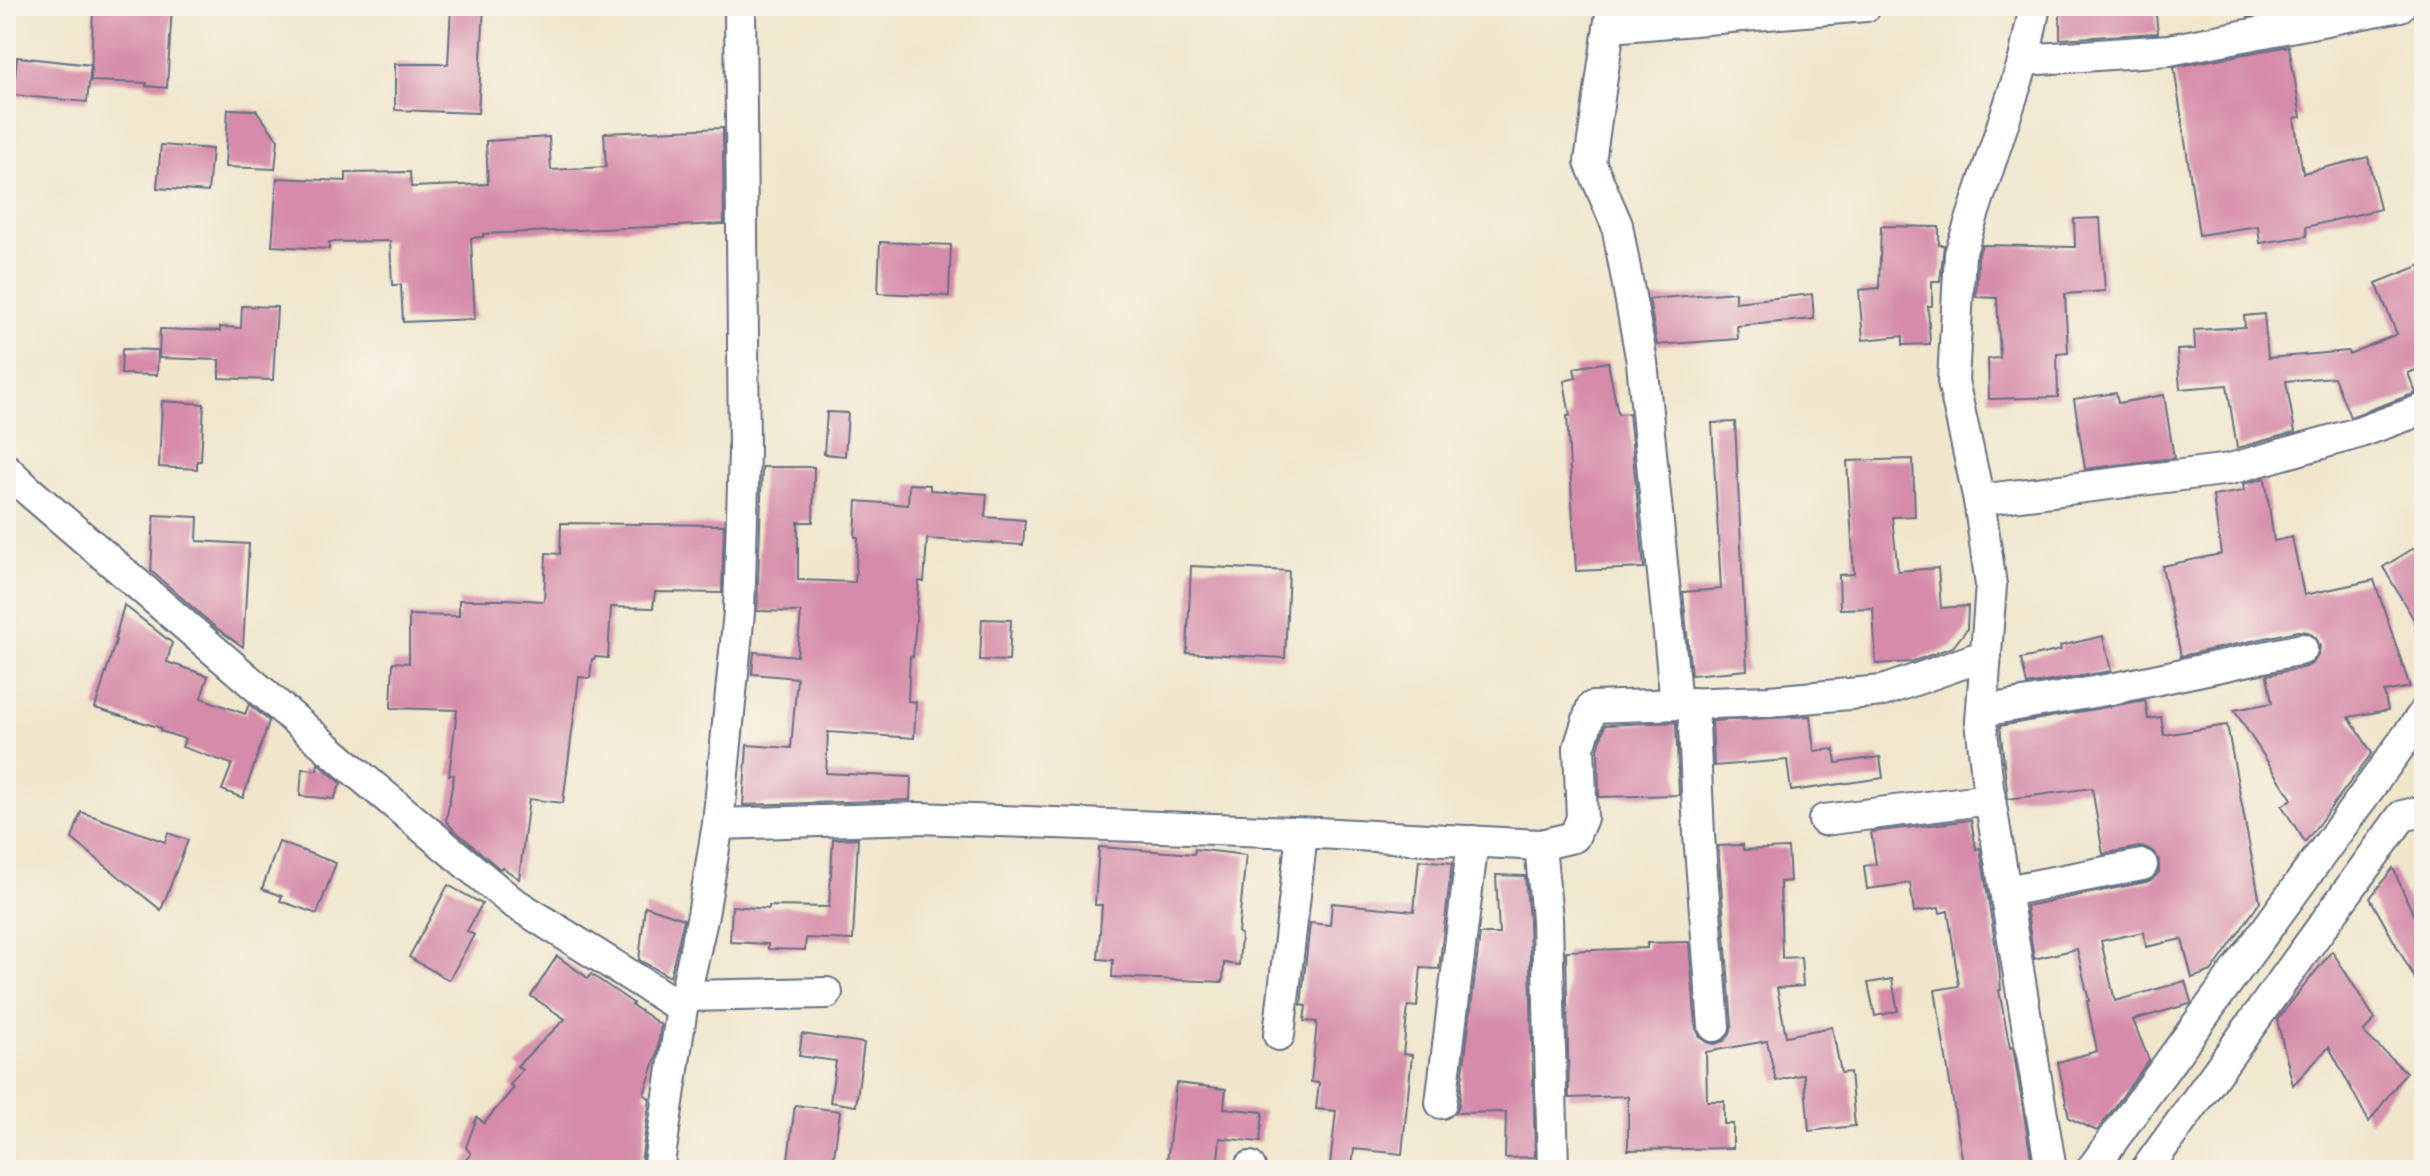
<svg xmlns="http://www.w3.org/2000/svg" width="2430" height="1176" viewBox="0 0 2430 1176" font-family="'Comic Neue',sans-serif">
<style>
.building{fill:#d58ba9}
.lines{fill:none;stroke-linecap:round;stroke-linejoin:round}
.street-casing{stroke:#666f84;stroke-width:34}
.street{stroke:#fff;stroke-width:30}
</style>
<rect width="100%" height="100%" fill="#f7f3e8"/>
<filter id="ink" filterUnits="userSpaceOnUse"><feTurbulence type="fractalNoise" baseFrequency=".0125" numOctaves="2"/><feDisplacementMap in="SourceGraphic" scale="16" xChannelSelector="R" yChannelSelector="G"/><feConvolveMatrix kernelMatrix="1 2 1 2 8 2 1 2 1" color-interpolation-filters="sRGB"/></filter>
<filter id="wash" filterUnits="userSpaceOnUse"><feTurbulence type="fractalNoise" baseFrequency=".006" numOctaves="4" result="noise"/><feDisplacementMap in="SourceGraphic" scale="32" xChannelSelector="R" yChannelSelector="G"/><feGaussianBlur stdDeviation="1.8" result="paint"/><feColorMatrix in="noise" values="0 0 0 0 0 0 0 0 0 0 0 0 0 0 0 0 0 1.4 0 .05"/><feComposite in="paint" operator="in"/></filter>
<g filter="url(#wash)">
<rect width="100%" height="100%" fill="#f0e6cc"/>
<g id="blocks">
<g class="building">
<path d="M93,6H172L167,88L146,86L147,83L91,81Z"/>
<path d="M451,6H484L478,113L395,110V64H448Z"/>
<path d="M2060,6H2155L2158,33L2060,39Z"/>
<path d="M2246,6H2284V10L2248,17Z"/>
<path d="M2289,46L2301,117L2294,118L2303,173L2368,157L2380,209L2306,227L2307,236L2260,243L2258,226L2199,235L2174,67Z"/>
<path d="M17,57L91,65L87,102L13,95Z"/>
<path d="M228,109L256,110L278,140L275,169L225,167Z"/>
<path d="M723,128L724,224L483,234V237L471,238L475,319L403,322L401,285H392L390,241L329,242V249L272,246L277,178L346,181V173L410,172L411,187L488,184L486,141L549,137L551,170L606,167L604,133Z"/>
<path d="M161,145L212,149L208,192L157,188Z"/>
<path d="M2100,218L2105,291L2065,294L2068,353L2057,354L2058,397L1989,399L1988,359L2000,358L1997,298L1976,297L1978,257L1982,245L2075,247L2074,219Z"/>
<path d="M1881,226L1939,227V245H1944L1940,281H1932V306H1928L1930,344L1903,345V336L1863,340L1859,290L1879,288Z"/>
<path d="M880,242L951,245L949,296L878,293Z"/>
<path d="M2424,264V367L2408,373L2416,393L2350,417L2334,377L2286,381L2295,432L2237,448L2227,385L2180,389L2177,350L2195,349L2194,330L2245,327L2244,316L2264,314L2268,358L2348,351L2349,354L2397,334L2376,283Z"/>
<path d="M1735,292V302L1812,294L1814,319L1737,326L1738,339L1657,345L1649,299Z"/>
<path d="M242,306L277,307L273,380L219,378V360L159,358L160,329L220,331V327L241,328Z"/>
<path d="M122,349L158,350L157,375L121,374Z"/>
<path d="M1608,362L1618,414L1629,413L1644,568L1576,571L1567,416H1570L1564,381L1576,378L1574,368Z"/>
<path d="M2116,393L2118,403L2164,395L2174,458L2085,469L2074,399Z"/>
<path d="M162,401L204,404L201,461H197V469L159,467Z"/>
<path d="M827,412L848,413L845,456L824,454Z"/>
<path d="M1735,422L1747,670L1691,675L1683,592L1721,589L1712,423Z"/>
<path d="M1913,459L1915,516L1892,517L1898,571L1938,568L1941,608L1968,606L1967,629L1953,647L1911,662L1876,664L1873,608L1840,609L1839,575L1854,574L1847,461Z"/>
<path d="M762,467H814L813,522H798V580L855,582L858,537H855L857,501L908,505L909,484L930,485V490L987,494L985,517L1025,520L1023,545L927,539L924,582L919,581L913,657L910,656L908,701L916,702L914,738L828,732L826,773L911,777L910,800L743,805L747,745L791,748L797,678L752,674L754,652L797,656L801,612L757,611Z"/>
<path d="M2265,478L2274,541L2292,537L2304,595L2374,580L2410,687L2384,692L2388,710L2349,717L2372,753L2305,842L2282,806L2292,799L2234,710L2272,703L2267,675L2306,667L2313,663L2319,654L2320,646L2316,638L2308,632L2298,631L2181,656L2162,566L2221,554L2213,496L2244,491L2243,484Z"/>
<path d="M154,515L198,517L197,541L249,544L243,647L215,627L151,571Z"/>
<path d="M561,523L724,525L722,593L655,592L653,608L611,607L608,658L595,657L594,659H592L590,678L579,677L563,803L529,799L519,879L502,867L500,869L453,829L446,821L454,775H449L457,710L391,708L393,662L409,663V615L459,616V600H504V599L544,601L546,553L560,554Z"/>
<path d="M2424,542V637L2383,567Z"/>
<path d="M1191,566L1289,571L1285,658L1187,653Z"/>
<path d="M124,605L172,643L167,662L208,676L201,698L245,714L249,704L269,721L243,798L222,790L232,764L182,747L185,739L160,731L161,728L95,708L116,640L115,639Z"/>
<path d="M982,619L1011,620L1009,661L980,660Z"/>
<path d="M2103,636L2111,671L2027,685L2021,659L2061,650L2060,646Z"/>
<path d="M2145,700L2148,719L2161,717L2164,735L2227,725L2260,902L2212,971L2192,978L2182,939L2146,947L2144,932L2101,941L2115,1001L2185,981L2191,1002L2190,1004L2133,1020L2149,1060L2097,1131L2069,1118L2058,1062L2097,1051L2087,1001H2089L2077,949L2034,959L2026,906L2146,882L2153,879L2159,872V861L2155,853L2147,848L2139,847L2103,854L2092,788L2008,799L2000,726Z"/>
<path d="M1810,716L1814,751L1834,749L1836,763L1880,757L1883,778L1791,791L1787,760L1714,766L1712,721Z"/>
<path d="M1676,722L1679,795L1599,797L1598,749L1605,725Z"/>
<path d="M318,763L341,783L334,799L300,796L302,769L317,770Z"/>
<path d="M81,812L165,842L168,833L188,840L161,910L72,839Z"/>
<path d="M1971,820L1976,849L1980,848L1999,967L2001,990H1999L2010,1048L2013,1047L2033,1170H1964L1935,990L1959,986L1948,911L1940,913L1939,908L1914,912L1910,883L1867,889L1864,866L1876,864L1871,832Z"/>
<path d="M858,838L853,940L806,938L805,950L768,949V944L730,942L732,906L769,909V906L829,907L833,839Z"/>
<path d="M279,842L336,863L317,914L280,901L282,896L262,889Z"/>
<path d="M1743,845V850L1788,848L1790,881L1780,882L1782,958L1801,957L1803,986L1777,988L1786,1036L1832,1027L1841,1073L1850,1072L1855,1126L1809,1131L1804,1074L1776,1081L1767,1041L1706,1052L1707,1101H1724V1124H1733V1148L1628,1150V1096L1569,1098L1566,951L1647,948V943L1689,942L1696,1028L1700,1037L1706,1042L1715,1044L1724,1041L1730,1034L1732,1025L1718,846Z"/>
<path d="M1099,847L1194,854L1195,849L1246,855L1238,933L1241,934L1239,965L1224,963L1223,982L1112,977L1113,960L1098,959L1102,905H1095Z"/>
<path d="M1419,860L1452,863L1439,969L1421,968L1417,1007L1408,1006L1403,1054L1412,1055L1402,1154L1354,1149L1352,1167L1330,1165L1336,1111L1316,1109L1319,1083L1311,1082L1317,1022L1304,1021L1306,1006L1301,1005L1310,923L1330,925L1332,903L1414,911Z"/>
<path d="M2393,868L2420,930L2424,933V995L2370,898Z"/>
<path d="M1496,875L1525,876L1529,920L1535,1157L1505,1158L1506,1112L1456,1113L1459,1105L1480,934H1499Z"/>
<path d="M448,885L482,904L467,931L474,935L449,980L409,957Z"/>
<path d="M645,906L684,919L670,977L639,960Z"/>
<path d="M2332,951L2375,1019L2363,1032L2406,1072L2369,1122L2329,1047L2293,1085L2277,1020Z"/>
<path d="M557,956L588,978L591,974L633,1003L632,1005L661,1025L657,1055L644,1094L650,1099L640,1170H458L471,1154L466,1147L477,1117L484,1123L514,1088L510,1085L522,1070L517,1066L565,1019L531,996Z"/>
<path d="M1892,979L1898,1011L1875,1016L1868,983Z"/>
<path d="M802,1034L864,1043L856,1106L830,1102L836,1061L799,1056Z"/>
<path d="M1176,1083L1226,1089L1224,1108L1263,1112L1260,1142L1220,1138L1217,1170H1166Z"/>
<path d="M795,1105L840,1111L833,1165L788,1159Z"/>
</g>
</g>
</g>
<g filter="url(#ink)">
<use href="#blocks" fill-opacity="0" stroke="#666f84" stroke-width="2"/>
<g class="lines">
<g class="street-casing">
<g id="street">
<path d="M1612,6L1590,162L1617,225L1642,362L1676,704"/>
<path d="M2035,6L2024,60L1960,254L1953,381L1979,500L1991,585L1981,721L1988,787L2051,1170"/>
<path d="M1610,27L1866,6"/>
<path d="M2024,60L2169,50L2400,6"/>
<path d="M6,469L29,491L344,762L511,901L682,1008"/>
<path d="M1979,500L2230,469L2358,433L2424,409"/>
<path d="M1693,703L1699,835L1714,1026"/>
<path d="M1982,711L2111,689L2302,649"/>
<path d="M1824,820L1990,799"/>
<path d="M718,824L918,818L1318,833L1540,845L1574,837L1582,818L1579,748L1592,707L1769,701L1883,691L1986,655"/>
<path d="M1540,845L1547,919L1553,1170"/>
<path d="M2006,891L2142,865"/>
<path d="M685,996L827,993"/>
<path d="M1279,1035L1302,833"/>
<path d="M1441,1103L1473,841"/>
<path d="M658,1170L682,1008L703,915L718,824L739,612L744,452L740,6"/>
<path d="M1249,1170L1250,1167"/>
<path d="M2091,1170L2424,713"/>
<path d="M2146,1170L2402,816L2424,811"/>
</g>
</g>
<use href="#street" class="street"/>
</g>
</g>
<rect width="2430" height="1176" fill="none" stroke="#f7f3e8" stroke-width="32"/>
</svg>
